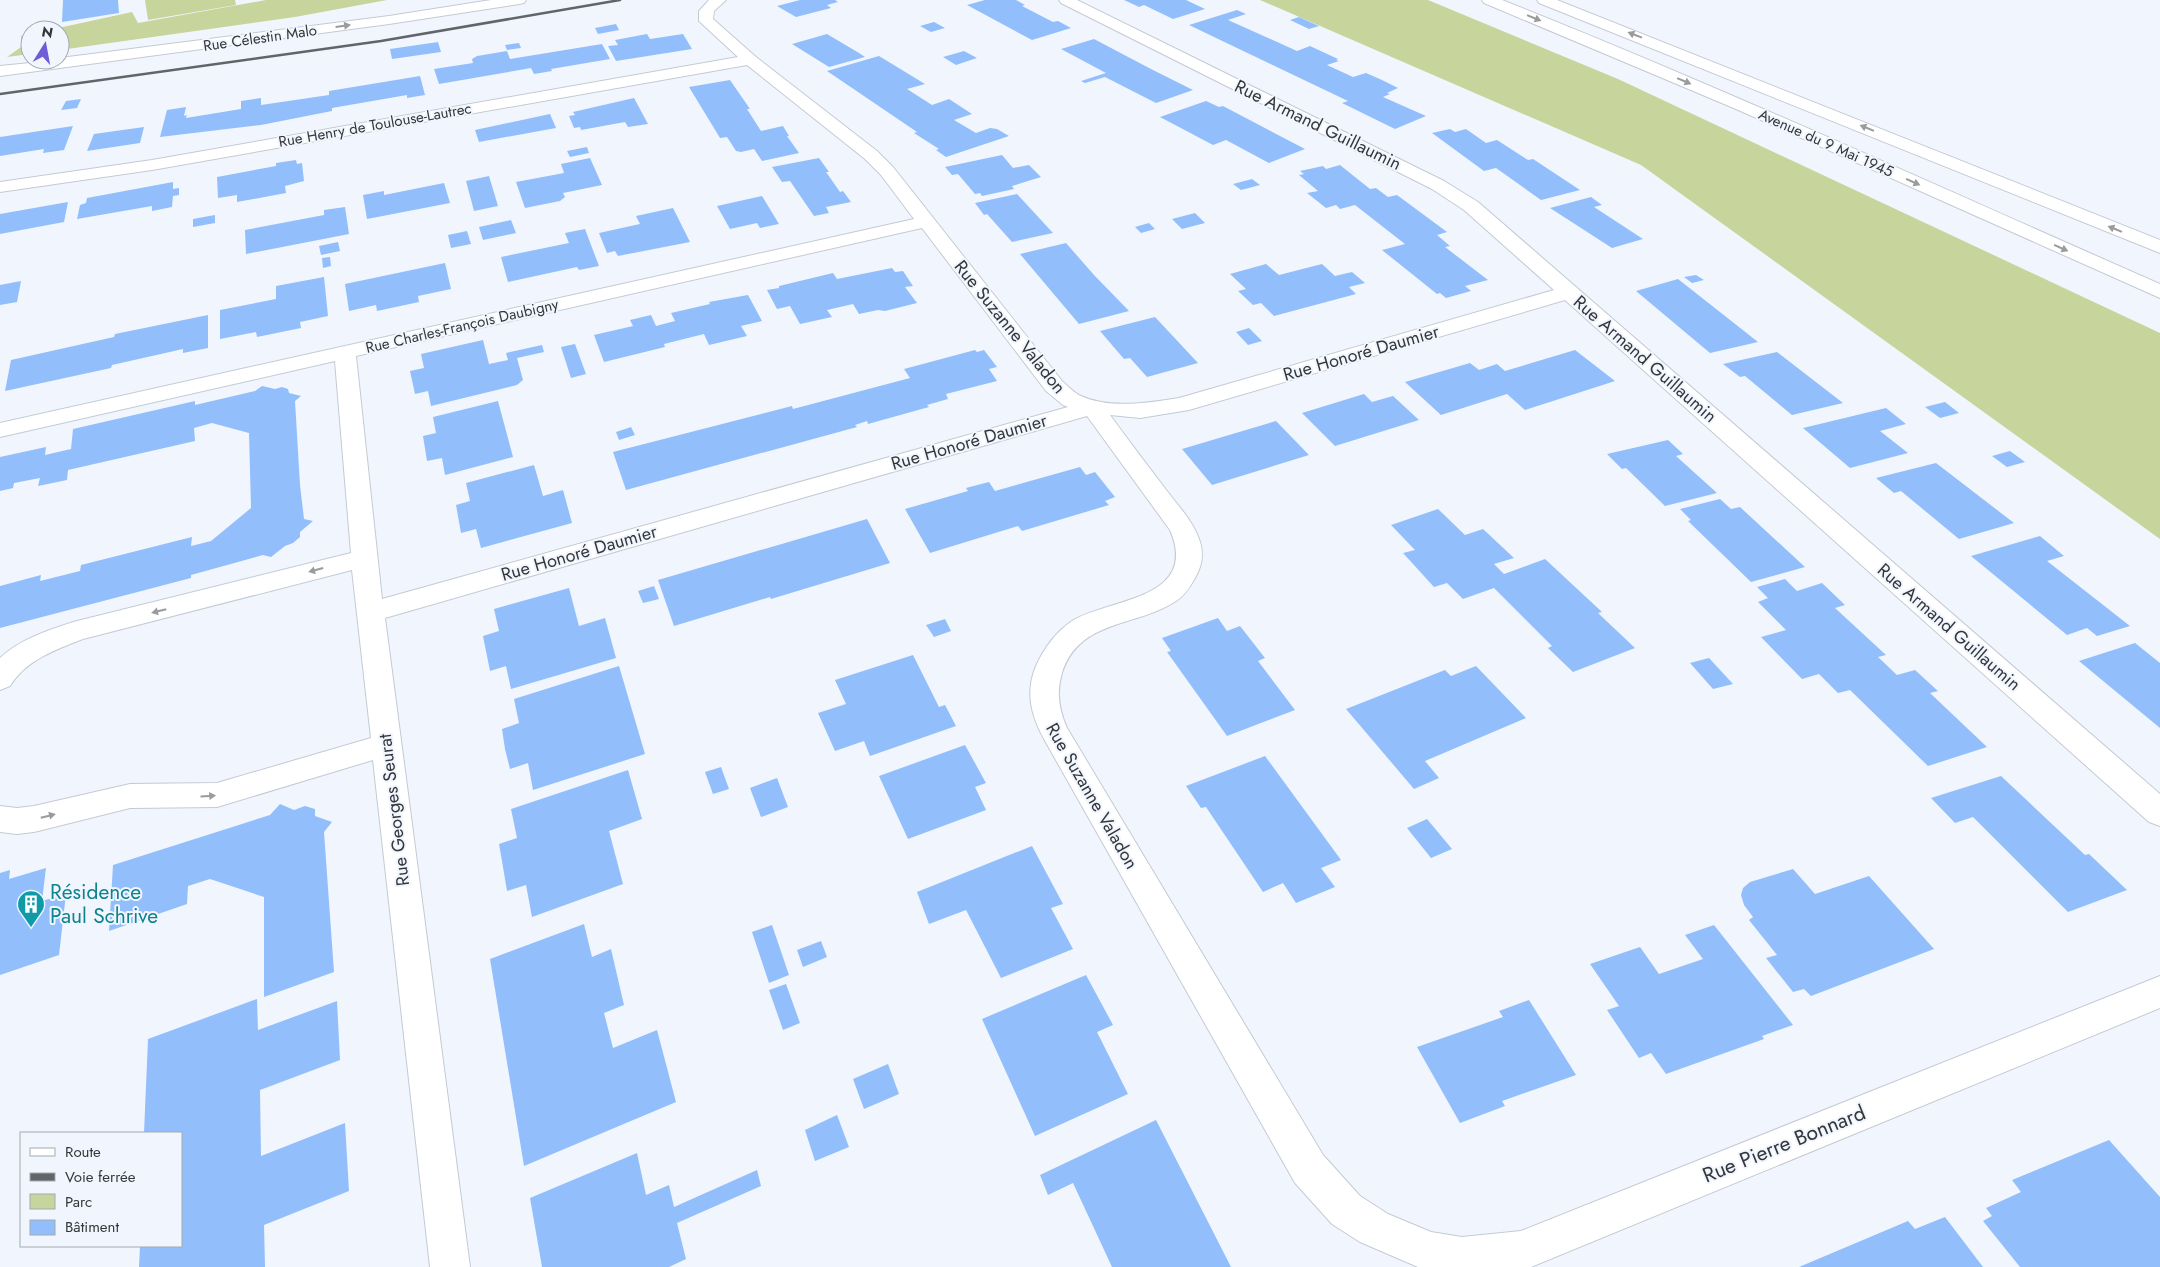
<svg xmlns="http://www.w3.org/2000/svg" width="2160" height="1267" viewBox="0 0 2160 1267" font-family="Jost,sans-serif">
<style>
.green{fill:#c7d49c}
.building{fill:#92befc}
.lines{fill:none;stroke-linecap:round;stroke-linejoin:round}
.minor-casing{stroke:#c4cad3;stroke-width:2}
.highway-casing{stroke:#c4cad3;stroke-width:2}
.minor{fill:#fff;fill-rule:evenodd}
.highway{fill:#fff;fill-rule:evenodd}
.rail{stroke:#616569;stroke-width:2.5}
.oneway{fill:#9a9b9c}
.labels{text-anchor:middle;stroke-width:4;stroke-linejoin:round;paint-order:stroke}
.far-street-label{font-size:15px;fill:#34373a;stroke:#f1f6fe}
.street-label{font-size:18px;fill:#34373a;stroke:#f1f6fe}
.near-culture-label{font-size:21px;fill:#0d838f;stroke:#f1f6fe;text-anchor:start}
.near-street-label{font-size:21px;fill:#34373a;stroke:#f1f6fe}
</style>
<rect width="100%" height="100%" fill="#f1f6fe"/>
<g class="green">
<path d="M145,0H235L236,5L148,20Z"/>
<path d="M266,0H387L295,17L60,50V30H49L132,12L138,23Z"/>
<path d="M1260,0H1428L1618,79L2160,333V539L1641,165Z"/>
<path d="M30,34V54L7,57L21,47V36Z"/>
</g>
<g class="building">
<path d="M63,0H118L119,13L62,22Z"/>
<path d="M800,0H835L838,2L827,5L831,8L796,17L777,6Z"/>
<path d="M985,0H1016L1025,5L1022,6L1053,22L1058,21L1071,28L1032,40L967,5Z"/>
<path d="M1124,0H1186L1205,9L1173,19L1144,5L1139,7Z"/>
<path d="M1237,10L1246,14L1228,20L1297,51L1310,46L1338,59L1336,60L1339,61L1327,65L1353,77L1366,73L1382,80L1398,88L1387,93L1390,94L1383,97L1426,116L1395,129L1342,103L1348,101L1189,25Z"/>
<path d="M1299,17L1319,26L1309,29L1290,20Z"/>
<path d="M934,22L945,28L931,32L920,26Z"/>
<path d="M616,24L619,30L598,34L595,28Z"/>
<path d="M647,34L650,39L683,34L692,49L616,61L608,46L618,45L615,40Z"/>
<path d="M827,34L859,53L865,57L829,67L792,44Z"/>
<path d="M1094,39L1151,69L1193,90L1156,103L1105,77L1085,83L1081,81L1106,73L1061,49Z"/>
<path d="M438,42L441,52L392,59L390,49Z"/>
<path d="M519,43L521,48L507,50L505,45Z"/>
<path d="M602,44L610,59L551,69L552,71L534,74L531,68L439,84L434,69L473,63L472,59L477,56L507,51L510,59Z"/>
<path d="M964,51L977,58L956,65L943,57Z"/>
<path d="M879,56L925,84L907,89L932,105L949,99L972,114L954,120L976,133L990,128L997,129L1009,136L946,157L936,150L939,149L914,133L917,132L827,71Z"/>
<path d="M420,76L425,95L407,98V95L332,108V111L261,125L160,137L167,110L186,107L184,116L187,115L186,118L241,109V101L261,98V105L329,95V91Z"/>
<path d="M730,80L750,109H747L761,131L783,126L789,136H787L799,153L762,161L754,149L741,152L736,151L727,137L720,138L689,87Z"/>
<path d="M634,98L648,124L628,127L625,122L581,130L580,127L574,128L569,116L575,115L573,112Z"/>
<path d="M81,99L77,108L61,110L66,101Z"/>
<path d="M1206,101L1219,107L1223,106L1305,149L1269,163L1226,140L1213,145L1160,117Z"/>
<path d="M550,114L556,128L479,142L475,130Z"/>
<path d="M73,126L64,150L43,153L44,149L0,156V137Z"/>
<path d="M144,127L140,143L87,151L94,134Z"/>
<path d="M1450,129L1455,132L1466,129L1486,143L1497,140L1528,160L1533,159L1580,190L1541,200L1496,168L1484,171L1432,133Z"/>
<path d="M587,147L589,153L570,157L567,151Z"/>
<path d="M1002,155L1013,168L1029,165L1041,177L1012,186L1014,189L982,196L980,193L975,194L958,174L952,175L945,167Z"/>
<path d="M590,158L602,185L563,193L565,197L560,201L525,208L516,182L564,173L561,164Z"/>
<path d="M819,158L829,172H826L840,192L843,191L851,202L826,207L829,213L814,216L790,181L782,182L772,167Z"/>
<path d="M296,160L297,164L302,163L304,181L285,186L286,193L237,202V195L218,198L217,177L276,166V163Z"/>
<path d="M1340,165L1370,189L1376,188L1388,197L1397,195L1447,232L1437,235L1450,246L1445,247L1488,280L1465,286L1471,291L1446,298L1440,293L1437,294L1382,250L1405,244L1355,205L1340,209L1336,205L1326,208L1307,193L1318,191L1299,175L1304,174L1300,171L1323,166L1326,169Z"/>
<path d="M489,176L498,206L474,211L466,181Z"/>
<path d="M1252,179L1260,185L1241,190L1233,184Z"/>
<path d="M173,182V189L179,188V195L173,196L172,207L152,211V206L77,219L80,205L86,203L87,198Z"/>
<path d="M444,183L450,203L367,219L363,195L384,191V195Z"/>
<path d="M1017,194L1053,233L1012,242L987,214L984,215L975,203Z"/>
<path d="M762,196L779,224L760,228L757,223L730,229L717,206Z"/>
<path d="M1591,197L1602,205L1594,207L1643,239L1612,248L1550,208Z"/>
<path d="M68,202L64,222L0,234V214Z"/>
<path d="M345,207L349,234L246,254L245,230L324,215V210Z"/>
<path d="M673,208L690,242L618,256L615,251L607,253L599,233L640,224L636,216Z"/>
<path d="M1195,213L1205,223L1182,229L1172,219Z"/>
<path d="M215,215V223L193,227V219Z"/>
<path d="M511,220L516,233L483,240L479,227Z"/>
<path d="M1149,223L1155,229L1141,233L1135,227Z"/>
<path d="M585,229L599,266L579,270L577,267L508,282L501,257L569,243L565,233Z"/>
<path d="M467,231L471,244L451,248L448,235Z"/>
<path d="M338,242L340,251L321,255L319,246Z"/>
<path d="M1066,243L1094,275L1129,311L1079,324L1020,254Z"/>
<path d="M330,257L331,266L323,268L322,258Z"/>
<path d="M445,263L451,289L418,296L419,302L377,311L376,305L349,311L345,284Z"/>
<path d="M1266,264L1279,275L1322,264L1335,276L1352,272L1365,283L1349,287L1356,294L1274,316L1261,303L1253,305L1238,291L1246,289L1230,274Z"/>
<path d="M892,268L895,272L903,271L913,286L905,287L917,303L885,311L878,310L859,314L853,304L827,310L832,317L800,324L790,306L777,309L767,290L779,288V286L833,273L837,279Z"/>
<path d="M1696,275L1704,280L1692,283L1684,277Z"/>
<path d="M324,277L328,316L300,322L301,328L257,337L256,332L220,339V310L276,299V286Z"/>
<path d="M1678,279L1758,342L1710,353L1636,291Z"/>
<path d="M21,281L17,302L0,305V285Z"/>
<path d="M748,295L762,321L741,326L747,336L709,345L704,334L664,344L665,347L604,362L594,335L633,326L630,320L651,315L656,326L675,321L671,313L710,304L709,302Z"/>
<path d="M208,315V348L183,353V349L112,365L111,368L5,391L11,360L114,337L115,334Z"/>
<path d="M1155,317L1198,363L1147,377L1130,358L1124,359L1100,331Z"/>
<path d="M1249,328L1262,341L1248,345L1236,332Z"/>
<path d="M483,340L489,364L508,360L506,353L542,345L544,352L517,358L523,380L517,385L431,406L428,391L415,394L410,371L424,368L421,354Z"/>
<path d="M575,344L586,374L571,378L561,347Z"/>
<path d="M975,350L977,352L984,350L997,367L989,369L997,381L946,394L948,399L927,405L929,407L868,424L867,421L855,425L857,427L626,490L613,452L792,406L793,409L910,378L904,369Z"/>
<path d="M1575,350L1615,381L1525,410L1507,394L1441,415L1405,382L1470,363L1479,370L1497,364L1505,371Z"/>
<path d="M1777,352L1843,403L1792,415L1745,376L1740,377L1723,364Z"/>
<path d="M262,386L275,389L282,387L288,389L289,393L301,396L295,401L300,485L304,519L313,521L300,532V537L293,543L285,546L271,557L263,555L191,575V578L0,628V586L41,575L40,581L80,571L81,565L192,537L191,546L211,541L251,508L249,433L212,423L194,428L195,441L68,470L67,480L38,486L40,478L14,483L13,488L0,491V457L46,447L45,455L71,449L73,429L195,401V405L255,391Z"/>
<path d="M1364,394L1372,402L1393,396L1419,420L1335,446L1302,413Z"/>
<path d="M498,401L513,457L445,475L442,458L427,461L423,436L436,433L433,417Z"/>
<path d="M1945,402L1959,413L1940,418L1925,407Z"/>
<path d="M1886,408L1906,424L1880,431L1908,453L1850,468L1803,428Z"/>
<path d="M1276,421L1309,455L1212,485L1182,449Z"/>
<path d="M631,427L635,435L619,440L616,432Z"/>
<path d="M1668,440L1683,454L1676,456L1717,493L1665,506L1626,468L1622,469L1607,454Z"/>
<path d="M2010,451L2025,462L2007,467L1992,456Z"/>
<path d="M1936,463L2014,523L1959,539L1901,491L1894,493L1876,478Z"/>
<path d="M534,465L543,496L563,490L572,523L481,548L476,529L461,533L456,505L470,501L466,483Z"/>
<path d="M1080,467L1086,475L1095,472L1115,497L1105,501L1109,505L1022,531L1018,526L930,553L905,509L968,491L966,488L989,482L995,491Z"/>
<path d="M1720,499L1731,509L1740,507L1805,567L1751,582L1688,521L1691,520L1680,509Z"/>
<path d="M1438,509L1465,535L1483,529L1514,558L1494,564L1504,574L1545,559L1602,612L1598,613L1635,648L1573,672L1548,648L1552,646L1494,588L1463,599L1447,583L1434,587L1403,553L1415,550L1391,525Z"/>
<path d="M867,519L890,563L771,599L770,597L674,626L658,580Z"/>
<path d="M2040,536L2064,556L2047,561L2130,626L2097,636L2087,628L2067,635L1971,556Z"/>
<path d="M1785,579L1797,591L1822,583L1845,605L1835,608L1886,655L1878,657L1897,675L1915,670L1938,691L1930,693L1987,747L1928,766L1850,690L1838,693L1819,674L1802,679L1761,637L1786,630L1758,602L1768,598L1757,587Z"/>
<path d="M654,586L659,599L643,603L638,591Z"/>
<path d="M569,588L579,626L605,618L616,658L511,689L506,666L490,671L483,636L499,631L494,609Z"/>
<path d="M1218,618L1227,631L1240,626L1265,658L1258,661L1295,710L1227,736L1167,652L1171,651L1162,638Z"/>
<path d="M945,619L951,631L934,637L926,625Z"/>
<path d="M2135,643L2160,663V728L2079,661Z"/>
<path d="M913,655L939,707L945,705L956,726L870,756L864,741L835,751L818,713L846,704L835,680Z"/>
<path d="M1709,658L1733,684L1713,689L1690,663Z"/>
<path d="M619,666L645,754L533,790L528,763L510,769L505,749L502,729L519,723L514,699Z"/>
<path d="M1476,666L1526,718L1425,761L1439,778L1414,789L1346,709L1445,670L1451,676Z"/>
<path d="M965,745L986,783L975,787L986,810L908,839L879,776Z"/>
<path d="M1265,756L1341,860L1321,868L1335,887L1296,903L1283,883L1263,892L1206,807L1201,808L1186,786Z"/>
<path d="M721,767L729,789L713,794L705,772Z"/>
<path d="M628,770L642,819L609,831L623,884L532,917L526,885L507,891L503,867L499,844L517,838L511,809Z"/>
<path d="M2001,776L2085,855L2089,854L2127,890L2068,912L1973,817L1955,823L1931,798Z"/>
<path d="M777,778L788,807L761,817L750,788Z"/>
<path d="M280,804L294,810L305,806L315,809V816L332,822L324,832L334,972L264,997V897L210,879L188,886L187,904L109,931L113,865L270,815Z"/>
<path d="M1427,819L1452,849L1431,858L1407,828Z"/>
<path d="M1032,846L1063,904L1051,908L1073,949L1001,978L966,910L929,924L917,892Z"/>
<path d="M46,868L42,901L66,894L59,955L0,975V873L10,870L9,879Z"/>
<path d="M1793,869L1815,894L1869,876L1934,949L1811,996L1804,989L1793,992L1766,958L1777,955L1749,920L1753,917L1744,905L1741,895L1743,888L1750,882Z"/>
<path d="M584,924L592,957L611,949L624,1005L604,1013L613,1048L657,1030L676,1102L524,1166L490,959Z"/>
<path d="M772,925L789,975L769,983L752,932Z"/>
<path d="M1714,925L1793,1025L1762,1036L1764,1039L1666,1074L1651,1053L1639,1058L1607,1010L1619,1006L1590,964L1640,947L1659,974L1703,959L1685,935Z"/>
<path d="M821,941L827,957L803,967L797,950Z"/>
<path d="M1086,975L1113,1025L1097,1032L1128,1094L1035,1136L982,1019Z"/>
<path d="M786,984L800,1023L783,1030L769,990Z"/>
<path d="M257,999L258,1030L337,1001L340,1060L260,1090L261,1156L345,1123L349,1191L264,1225L265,1267H139L140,1246H181V1133H144L148,1039Z"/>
<path d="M1529,1000L1576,1075L1502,1101L1505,1106L1460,1123L1417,1047L1503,1017L1499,1011Z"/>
<path d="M888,1064L899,1094L864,1109L853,1079Z"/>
<path d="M837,1115L849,1147L815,1161L805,1130Z"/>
<path d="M1156,1120L1205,1216L1231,1267H1112L1073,1183L1048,1195L1040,1175Z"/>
<path d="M2109,1140L2160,1197V1267H2020L1983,1221L1992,1216L1986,1208L2021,1192L2012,1180Z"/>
<path d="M637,1153L646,1195L669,1185L674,1207L757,1170L761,1186L677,1223L686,1259L669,1267H542L530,1198Z"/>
<path d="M1945,1217L1983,1267H1799L1908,1221L1915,1229Z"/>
</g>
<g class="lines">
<g class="minor-casing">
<g id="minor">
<path d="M491,0H526L524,3L519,4L389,24L0,76V66L60,60V58L389,16Z"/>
<path d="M709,0H726L714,11L713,19L756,57L877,151L893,167L1062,381C1068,386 1074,393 1081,396C1109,409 1149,403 1179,398L1554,290L1464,210L1432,189L1061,3L1059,0H1077L1444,181L1478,202L2160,794V826L2149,822L1565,300L1189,410L1140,418L1110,415C1129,441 1148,466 1167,491C1179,507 1194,522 1200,542C1204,555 1202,566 1195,578C1190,587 1185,595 1176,601C1137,627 1079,619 1062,673C1056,692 1059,710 1067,728L1323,1155L1360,1196L1388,1214L1431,1232L1462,1237L1521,1231L2160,976V1008L1531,1267H1418L1360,1242L1332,1224L1295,1183L1044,739C1031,715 1025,692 1036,666C1044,648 1056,632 1072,621C1110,598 1200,600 1170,530L1087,416L385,618L470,1267H430L373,760L217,807L130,808L34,832L17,834L0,832V806L17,808L34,806L130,784L217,783L371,738L352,570L83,639C55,650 26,660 10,686L0,690V658C20,639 51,629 77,621L351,553L335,361L0,437V423L914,219L881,175L865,159L747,65L152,170L0,192V182L152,160L738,57L699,21V11ZM922,228L1046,391L1063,405L1068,407L382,599L356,356Z"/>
</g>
</g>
<g class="highway-casing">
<g id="highway">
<path d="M1482,0H1502C1724,88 1941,188 2160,284V298L1736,109L1484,3Z"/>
<path d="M1537,0H1557L2160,240V253L1539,3Z"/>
</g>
</g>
<use href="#minor" class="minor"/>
<use href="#highway" class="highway"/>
<path class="rail" d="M0,94L381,41L620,0"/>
</g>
<defs><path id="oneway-solid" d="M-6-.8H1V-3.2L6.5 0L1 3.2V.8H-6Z" transform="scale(1.25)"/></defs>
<g class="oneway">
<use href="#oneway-solid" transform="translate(1534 18) rotate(22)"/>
<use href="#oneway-solid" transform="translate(343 26) rotate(-8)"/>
<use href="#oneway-solid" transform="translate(1635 35) rotate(-159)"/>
<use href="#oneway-solid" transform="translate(1684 81) rotate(23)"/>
<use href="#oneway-solid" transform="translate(1867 128) rotate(-158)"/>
<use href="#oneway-solid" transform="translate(1913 182) rotate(24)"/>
<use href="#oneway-solid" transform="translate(2115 229) rotate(-158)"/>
<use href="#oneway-solid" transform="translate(2061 248) rotate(24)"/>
<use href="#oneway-solid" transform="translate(316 570) rotate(165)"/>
<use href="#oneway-solid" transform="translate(159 611) rotate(166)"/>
<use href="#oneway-solid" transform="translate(208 796) rotate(-4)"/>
<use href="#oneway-solid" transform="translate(48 816) rotate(-14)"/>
</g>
<defs>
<g id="building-pin" transform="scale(1.4375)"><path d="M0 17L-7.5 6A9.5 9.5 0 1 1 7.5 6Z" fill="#0f9aa8" stroke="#f1f6fe"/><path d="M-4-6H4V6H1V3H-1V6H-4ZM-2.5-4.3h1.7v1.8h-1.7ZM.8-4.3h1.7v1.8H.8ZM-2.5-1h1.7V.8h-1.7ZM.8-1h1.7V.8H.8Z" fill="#fff"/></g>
</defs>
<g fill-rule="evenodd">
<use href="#building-pin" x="31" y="904"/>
</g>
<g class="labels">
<g class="far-street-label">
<text transform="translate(260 38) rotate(-8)" y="5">Rue Célestin Malo</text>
<text transform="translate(375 125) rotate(-10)" y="5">Rue Henry de Toulouse-Lautrec</text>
<text transform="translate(1826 143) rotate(24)" y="5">Avenue du 9 Mai 1945</text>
<text transform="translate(462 326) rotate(-13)" y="5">Rue Charles-François Daubigny</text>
</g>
<g class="street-label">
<text transform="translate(1318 125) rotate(26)" y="6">Rue Armand Guillaumin</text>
<text transform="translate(1010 327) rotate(51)" y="6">Rue Suzanne Valadon</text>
<text transform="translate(1361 353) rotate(-16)" y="6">Rue Honoré Daumier</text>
<text transform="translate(1645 359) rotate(41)" y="6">Rue Armand Guillaumin</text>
<text transform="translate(969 442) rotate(-16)" y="6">Rue Honoré Daumier</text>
<text transform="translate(579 553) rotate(-16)" y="6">Rue Honoré Daumier</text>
<text transform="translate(1949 627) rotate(41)" y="6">Rue Armand Guillaumin</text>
<text transform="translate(1092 796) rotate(60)" y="6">Rue Suzanne Valadon</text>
<text transform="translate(394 810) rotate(-97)" y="6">Rue Georges Seurat</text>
</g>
<g class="near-culture-label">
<text x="50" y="899">Résidence<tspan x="50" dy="24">Paul Schrive</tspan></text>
</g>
<g class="near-street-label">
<text transform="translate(1784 1144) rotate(-22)" y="7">Rue Pierre Bonnard</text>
</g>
</g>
<rect x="20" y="1132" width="162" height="115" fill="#f1f6fe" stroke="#a5aab0"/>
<rect x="30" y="1148" width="25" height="8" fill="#ffffff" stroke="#a5aab0"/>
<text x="65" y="1157" font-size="15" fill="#34373a">Route</text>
<rect x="30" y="1173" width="25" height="8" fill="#616569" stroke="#a5aab0"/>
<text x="65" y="1182" font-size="15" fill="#34373a">Voie ferrée</text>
<rect x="30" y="1194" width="25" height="15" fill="#c7d49c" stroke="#a5aab0"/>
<text x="65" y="1207" font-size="15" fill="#34373a">Parc</text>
<rect x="30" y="1220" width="25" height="15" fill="#92befc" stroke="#a5aab0"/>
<text x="65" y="1232" font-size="15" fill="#34373a">Bâtiment</text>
<g transform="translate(45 45) rotate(11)"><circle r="24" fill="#f1f6fe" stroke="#a5aab0"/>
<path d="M0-4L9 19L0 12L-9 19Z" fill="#6f5cd6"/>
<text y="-8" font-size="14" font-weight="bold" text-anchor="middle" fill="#34373a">N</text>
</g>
</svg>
